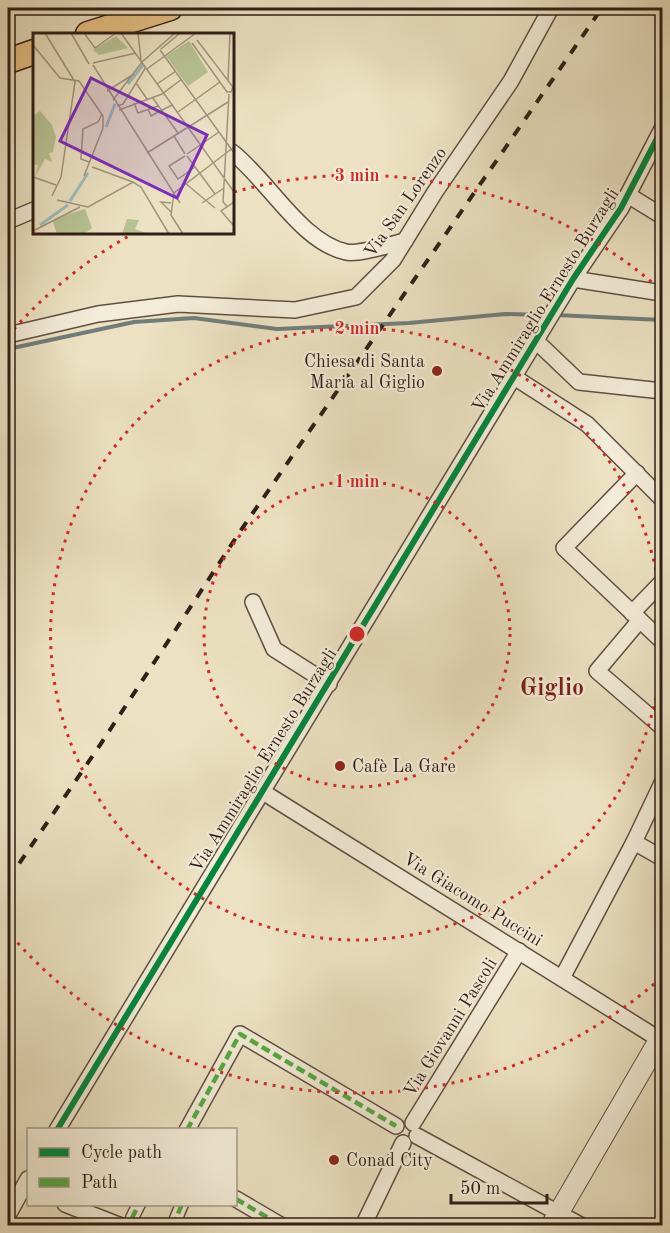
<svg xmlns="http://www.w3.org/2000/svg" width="670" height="1233" viewBox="0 0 670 1233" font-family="'Old Standard TT',serif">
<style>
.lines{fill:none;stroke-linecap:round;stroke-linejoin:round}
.stream{stroke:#727d7b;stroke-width:4}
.pedestrian-casing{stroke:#604f42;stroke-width:15}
.minor-casing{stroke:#604f42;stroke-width:18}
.tertiary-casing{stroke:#604f42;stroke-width:22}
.primary-casing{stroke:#311e17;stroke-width:27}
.pedestrian{stroke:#f3ecd8;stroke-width:12}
.minor{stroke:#f3ecd8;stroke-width:15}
.tertiary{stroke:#f3ecd8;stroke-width:20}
.primary{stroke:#e6c182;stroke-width:24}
.rail{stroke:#311e17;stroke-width:4;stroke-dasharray:10 10;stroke-linecap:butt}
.quiet{stroke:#54aa42;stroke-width:4.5;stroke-dasharray:9 4.5;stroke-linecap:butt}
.cycleway-casing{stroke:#f3ecd8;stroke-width:10}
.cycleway{stroke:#00873e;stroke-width:6}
.ring{fill:none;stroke:#d62828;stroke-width:3;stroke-dasharray:3 6}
.poi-dot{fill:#8f2418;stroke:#f3ecd8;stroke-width:2}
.labels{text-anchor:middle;stroke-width:4.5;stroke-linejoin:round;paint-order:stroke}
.street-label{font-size:18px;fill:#311e17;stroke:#f3ecd8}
.poi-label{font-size:18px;fill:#311e17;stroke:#f3ecd8;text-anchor:start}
.district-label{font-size:24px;font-weight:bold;fill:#7a1f14;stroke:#f3ecd8}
.inset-river{fill:none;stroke:#9dbcbd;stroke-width:3}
.inset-road{fill:none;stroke:#a1947e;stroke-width:1.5}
.view{fill:#7b2cbf;fill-opacity:0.15;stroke:#7b2cbf;stroke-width:3}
.inset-edge{fill:none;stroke:#311e17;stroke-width:3}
.centre{fill:#d62828;stroke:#f3ecd8;stroke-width:3}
.ring-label{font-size:18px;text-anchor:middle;font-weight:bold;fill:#d62828;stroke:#f3ecd8;stroke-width:4.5;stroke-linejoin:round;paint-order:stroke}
</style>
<rect width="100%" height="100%" fill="#ece2c3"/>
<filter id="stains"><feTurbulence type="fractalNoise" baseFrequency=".00333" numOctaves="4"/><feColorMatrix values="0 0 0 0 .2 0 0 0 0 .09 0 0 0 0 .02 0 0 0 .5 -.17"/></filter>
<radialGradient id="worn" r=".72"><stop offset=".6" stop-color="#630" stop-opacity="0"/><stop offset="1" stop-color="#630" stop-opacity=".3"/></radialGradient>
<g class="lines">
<g class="stream">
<path d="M556,315L662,320"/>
<path d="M8,349L134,322L194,318L277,329L409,323L505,314L545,315"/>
</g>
<g class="pedestrian-casing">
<g id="pedestrian">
<path d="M132,1218L139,1204"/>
<path d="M173,1226L182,1204"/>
</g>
</g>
<g class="minor-casing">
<g id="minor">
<path d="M232,152C269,181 301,242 346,252C358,255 392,244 405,241"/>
<path d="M628,195L662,216"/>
<path d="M8,221L34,210"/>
<path d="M573,279L662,293"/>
<path d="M8,335L98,314L178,304L295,310L356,297L393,260L435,192L511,81L551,8"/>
<path d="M536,341L579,382L662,391"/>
<path d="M514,377L587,424L662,499"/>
<path d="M637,473L564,548L662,641"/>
<path d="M253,602L274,649L329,684"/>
<path d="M632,613L662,582"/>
<path d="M640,620L597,671L662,727"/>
<path d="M263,792L662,1041"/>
<path d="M634,842L662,858"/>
<path d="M562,978L634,842L662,783"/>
<path d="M413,1123L519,951"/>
<path d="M57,1130L573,279L621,208L662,129"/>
<path d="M187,1130L240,1034L396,1126"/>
<path d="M417,1136L582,1226"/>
<path d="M236,1199L282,1226"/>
<path d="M65,1204L121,1226"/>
<path d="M8,1215L28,1179"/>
<path d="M363,1226L403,1143"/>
</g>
</g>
<g class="tertiary-casing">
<path id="tertiary" d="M551,1226L662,1035"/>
</g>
<g class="primary-casing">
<g id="primary">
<path d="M88,34L170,8"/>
<path d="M8,61L34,52"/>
</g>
</g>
<use href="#pedestrian" class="pedestrian"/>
<use href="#minor" class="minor"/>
<use href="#tertiary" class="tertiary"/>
<use href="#primary" class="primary"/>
<path class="rail" d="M8,880L102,742L239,533L602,8"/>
<g class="quiet">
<path d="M187,1130L240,1034L396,1126"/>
<path d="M236,1199L282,1226"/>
<path d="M132,1218L139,1204"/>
<path d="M173,1226L182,1204"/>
</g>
<g class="cycleway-casing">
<path id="cycleway" d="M57,1130L573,279L621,208L662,129"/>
</g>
<use href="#cycleway" class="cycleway"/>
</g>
<g class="ring">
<circle cx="357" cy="634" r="153"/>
<path d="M662 653A306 306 0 1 1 662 615"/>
<path d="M661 978A459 459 0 0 1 8 932M8 336A459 459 0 0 1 134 233M234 192A459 459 0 0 1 661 290"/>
</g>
<g class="poi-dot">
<circle cx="437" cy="371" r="6"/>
<circle cx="340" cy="766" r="6"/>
<circle cx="334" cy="1160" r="6"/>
</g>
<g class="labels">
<g class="street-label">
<text transform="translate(405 202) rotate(-55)" y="6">Via San Lorenzo</text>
<text transform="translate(545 300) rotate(-58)" y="6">Via Ammiraglio Ernesto Burzagli</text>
<text transform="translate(263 760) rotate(-58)" y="6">Via Ammiraglio Ernesto Burzagli</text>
<text transform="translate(473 899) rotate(32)" y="6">Via Giacomo Puccini</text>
<text transform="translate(450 1027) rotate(-58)" y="6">Via Giovanni Pascoli</text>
</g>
<g class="poi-label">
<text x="425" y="367" text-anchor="end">Chiesa di Santa<tspan x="425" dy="21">Maria al Giglio</tspan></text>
<text x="352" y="772">Cafè La Gare</text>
<text x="346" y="1166">Conad City</text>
</g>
<g class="district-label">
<text x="552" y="695">Giglio</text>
</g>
</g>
<g transform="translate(33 33)">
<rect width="201" height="201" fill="#ece2c3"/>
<path d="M7,78L19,92L23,104L20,119L16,120L19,129L12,126L2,144L5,132H0V83ZM94,186L106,187L102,196L116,201H89Z" fill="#b8c394"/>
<path d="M52,176L59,195L51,201H24L20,189L23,185Z" fill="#b8c394"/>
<path d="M83,3L95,15L66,22L52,11L60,17Z" fill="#b8c394"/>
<path d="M156,8L175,39L155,53L133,23Z" fill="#b8c394"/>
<path class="inset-river" d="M95,51L110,32M73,94L82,71M37,168L55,140M7,192L35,172"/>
<path class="inset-road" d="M12,0L42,49L28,144L19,163M38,0L56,31M51,0L62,15L83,0M88,0L201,159M105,0L108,27M159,10L194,59H198L200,54L164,7M0,12L27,45L46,48L70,83V95L51,143M128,16L147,0M127,17L201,120M60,30L103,20M60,32L147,170M114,36L163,0M195,48L197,0M103,50L114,66M124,51L143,38M74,58L101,41M119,64L145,100M80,67L109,29L142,0M101,70L105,80L125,73M84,73L90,71L113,34M115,76L118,83L139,72M86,77L129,61L149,46M145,79L187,49M141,103L152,121M114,120L195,69M154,121L186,99M152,123L136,133L145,146L162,134M154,123L182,161M56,129L48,126L50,96L65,89L69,81M59,134L100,149M0,144L23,152M152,150L182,175M24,167L55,174L100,149L108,154L136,201M201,169L188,178L201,193M138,170L128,169L138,179M169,170L191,155M194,173L190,169L196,61M0,198L47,174M150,201L138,182L141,160L201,114"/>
<path class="view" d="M58,45L174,102L144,165L27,108Z"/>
<rect width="201" height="201" class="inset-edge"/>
</g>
<circle cx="357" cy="634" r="9" class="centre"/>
<g class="ring-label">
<text x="357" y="181">3 min</text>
<text x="357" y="334">2 min</text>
<text x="357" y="487">1 min</text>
</g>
<rect width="670" height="1233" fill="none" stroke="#ece2c3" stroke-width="30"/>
<rect x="9" y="9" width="652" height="1215" fill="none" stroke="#311e17" stroke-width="3"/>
<rect x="15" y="15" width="640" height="1203" fill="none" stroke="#311e17" stroke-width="1.5"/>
<rect x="27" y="1128" width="210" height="78" fill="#f3ecd8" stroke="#a59a8b" stroke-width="1.5"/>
<rect x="39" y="1148" width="30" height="9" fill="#00873e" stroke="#a59a8b" stroke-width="1.5"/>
<text x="81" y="1158" font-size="18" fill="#311e17">Cycle path</text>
<rect x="39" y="1178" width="30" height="9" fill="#54aa42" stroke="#a59a8b" stroke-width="1.5"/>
<text x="81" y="1188" font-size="18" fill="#311e17">Path</text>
<path d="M451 1194v9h96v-9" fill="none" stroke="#311e17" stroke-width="3"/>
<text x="460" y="1194" font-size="18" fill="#311e17" stroke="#f3ecd8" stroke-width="4.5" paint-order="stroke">50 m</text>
<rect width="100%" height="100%" filter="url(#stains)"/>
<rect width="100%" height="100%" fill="url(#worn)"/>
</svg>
